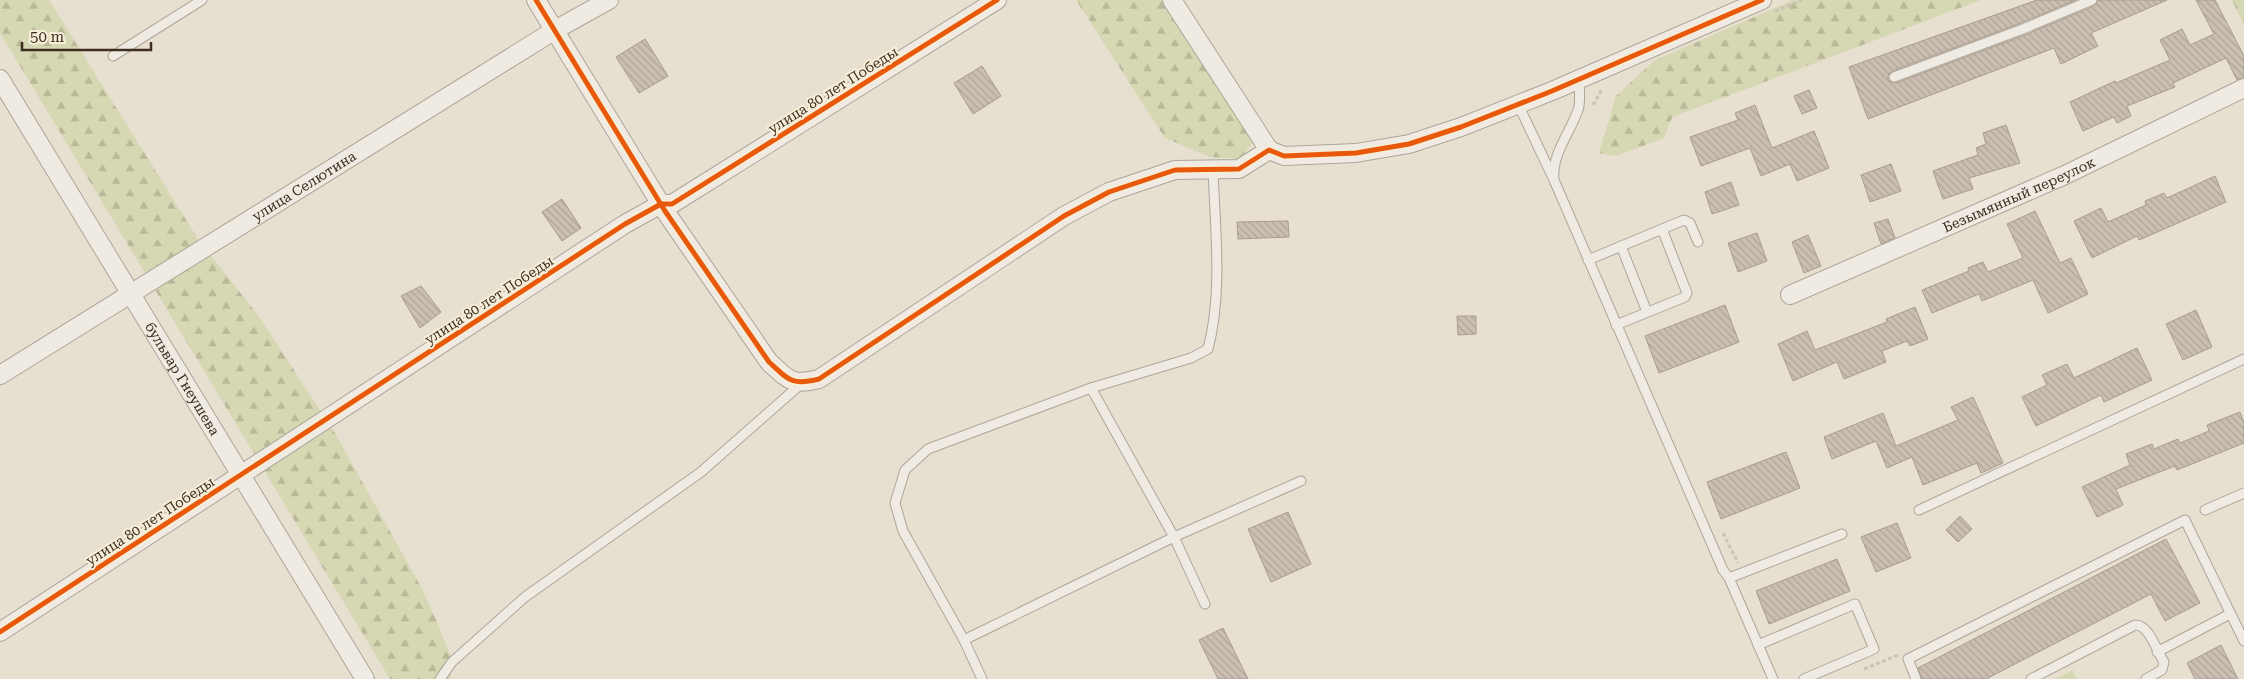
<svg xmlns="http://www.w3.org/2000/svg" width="2244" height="679" viewBox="0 0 2244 679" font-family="'Roboto Serif',serif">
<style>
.forest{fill:url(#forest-firs)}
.park{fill:url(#park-tufts)}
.building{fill:url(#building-back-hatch);stroke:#a89c90}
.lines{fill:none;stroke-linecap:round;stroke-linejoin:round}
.service-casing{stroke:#ada599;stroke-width:11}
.minor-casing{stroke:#ada599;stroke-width:20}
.path{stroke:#c8c2b9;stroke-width:3;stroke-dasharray:4 2.5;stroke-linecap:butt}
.service{stroke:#efebe3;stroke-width:9}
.minor{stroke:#efebe3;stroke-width:18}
.cycleway-casing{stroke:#f7eed8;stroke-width:8}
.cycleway{stroke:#e8590c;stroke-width:5}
.labels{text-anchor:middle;stroke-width:4;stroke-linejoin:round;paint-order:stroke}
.street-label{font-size:14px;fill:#3d2e20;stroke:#f7eed8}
</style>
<defs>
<pattern id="forest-firs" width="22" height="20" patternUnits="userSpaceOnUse" patternTransform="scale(1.25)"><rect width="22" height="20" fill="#d6d7b3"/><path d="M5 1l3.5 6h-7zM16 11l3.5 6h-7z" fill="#b9b99a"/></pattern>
<pattern id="park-tufts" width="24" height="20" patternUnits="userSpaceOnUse" patternTransform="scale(1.25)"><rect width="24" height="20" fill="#d6d7b3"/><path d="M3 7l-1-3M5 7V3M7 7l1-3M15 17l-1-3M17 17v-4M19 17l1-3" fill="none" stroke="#b9b99a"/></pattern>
<pattern id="building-back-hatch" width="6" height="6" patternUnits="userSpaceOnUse" patternTransform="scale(1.25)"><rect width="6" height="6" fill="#cbbfb2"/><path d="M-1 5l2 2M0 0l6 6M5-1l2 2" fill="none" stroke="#afa499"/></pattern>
</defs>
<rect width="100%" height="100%" fill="#e7e0d1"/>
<g class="forest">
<path d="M0,0H49L200,242L258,315L335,433L420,585L435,617L453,662L450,679H390L0,33Z"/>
<path d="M1076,0H1170L1259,135L1240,159L1210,157L1165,138Z"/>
<path d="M1793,0H1981L1683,113L1672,118L1664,138L1616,156L1599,153L1616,96L1655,60Z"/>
<path d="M2232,0H2244V25Z"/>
</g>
<path class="park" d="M2073,670L2077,679H2055Z"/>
<g class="building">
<path d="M2037,0H2076L2021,23L1892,71L1888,75V80L1896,83L2025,35L2094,6L2098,0H2167L2091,33L2098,46L2061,64L2054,48L1868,119L1849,67Z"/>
<path d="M2196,0H2215L2244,56V77L2237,80L2226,58L2173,83L2175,87L2127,106L2131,116L2117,123L2114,117L2083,131L2070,102L2115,81L2116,83L2170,60L2160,40L2182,29L2190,45L2214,34Z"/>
<path d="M645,39L668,76L639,93L616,57Z"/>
<path d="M982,66L1001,96L973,114L954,83Z"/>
<path d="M1809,90L1817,108L1802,114L1794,96Z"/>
<path d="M1755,105L1772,148L1814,131L1829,168L1797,181L1790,164L1761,176L1750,148L1701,166L1690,137L1738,120L1735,113Z"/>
<path d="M2006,125L2020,163L1969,178L1973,189L1943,199L1933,171L1978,155L1976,148L1986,144L1983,133Z"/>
<path d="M1891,164L1901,191L1870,202L1861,175Z"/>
<path d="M2215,176L2226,202L2139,240L2137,236L2092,258L2074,221L2101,208L2108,222L2146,205L2145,201L2164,193L2167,198Z"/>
<path d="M1731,182L1739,205L1712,214L1705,192Z"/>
<path d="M562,199L581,228L562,241L542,212Z"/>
<path d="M2035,211L2060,263L2071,258L2088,294L2048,313L2033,280L1982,301L1979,294L1932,313L1922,290L1969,271L1968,268L1983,262L1988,272L2023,258L2007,224Z"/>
<path d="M1888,219L1895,238L1881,244L1874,223Z"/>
<path d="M1288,221L1289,237L1238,239L1237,222Z"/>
<path d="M1757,233L1767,261L1738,272L1728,243Z"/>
<path d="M1808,235L1821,266L1804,273L1792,242Z"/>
<path d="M421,286L441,312L420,328L401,296Z"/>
<path d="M1725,305L1739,342L1659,373L1645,336Z"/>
<path d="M1915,307L1928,339L1910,346L1907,341L1882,351L1886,362L1844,379L1837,362L1793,381L1778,344L1807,331L1815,350L1887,322L1886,319Z"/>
<path d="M2196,310L2212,347L2183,360L2166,324Z"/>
<path d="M1457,316H1476V334L1458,335Z"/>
<path d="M2137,348L2152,380L2104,402L2101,395L2036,426L2022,397L2047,385L2042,375L2067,364L2074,378Z"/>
<path d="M1973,397L2003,463L1981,473L1977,463L1923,485L1912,457L1887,468L1876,441L1832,459L1824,437L1883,413L1896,446L1958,420L1951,407Z"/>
<path d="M2240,412L2244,423V443L2177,470L2175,466L2116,489L2123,505L2097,517L2082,487L2130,465L2126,454L2152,444L2154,449L2178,439L2180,443L2209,431L2207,425Z"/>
<path d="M1786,452L1800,488L1721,519L1707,482Z"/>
<path d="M1288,512L1311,564L1271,582L1248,529Z"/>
<path d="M1960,516L1972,529L1958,542L1946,530Z"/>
<path d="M1897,523L1911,558L1876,572L1861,537Z"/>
<path d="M2166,539L2200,603L2165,621L2151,594L1986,679H1922L1918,668Z"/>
<path d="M1837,559L1850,591L1769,624L1756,591Z"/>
<path d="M1223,628L1248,679H1218L1199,640Z"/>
<path d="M2221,645L2238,679H2195L2187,663Z"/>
</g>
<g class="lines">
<g class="service-casing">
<g id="service">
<path d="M113,56L202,0"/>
<path d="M1894,77L2023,29L2092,0"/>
<path d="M1579,79C1579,88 1581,102 1578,110C1570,133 1551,155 1554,180L1723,570L1729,578L1842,534"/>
<path d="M1518,104L1553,178"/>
<path d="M1621,246L1647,312"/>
<path d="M1588,260L1684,220L1690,223L1698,242"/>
<path d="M1616,325L1685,297L1687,293L1662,229"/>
<path d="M1091,388L1174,537L1205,604"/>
<path d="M1919,510L2244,359"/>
<path d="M2205,510L2244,493"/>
<path d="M1729,578L1773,679"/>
<path d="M964,640L1174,537L1301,481"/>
<path d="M1758,645L1855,604L1874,649L1804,679"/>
<path d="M2157,652L2230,614"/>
<path d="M440,679L452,662L525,597L701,472L802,383"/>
<path d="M982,679L964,640L903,531L895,503L905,470L928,449L1091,388L1191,358L1208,349C1223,292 1215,228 1213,170"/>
<path d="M1916,679L1908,659L2185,520L2244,641"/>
<path d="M2031,679L2135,625C2149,624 2157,652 2164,662L2162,670L2146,679"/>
</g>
</g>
<g class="minor-casing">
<g id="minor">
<path d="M536,0L665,211L769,362C789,380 791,386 819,379L1064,216L1109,192L1175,170L1239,169L1269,150L1284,156L1356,153L1409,144L1461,127L1552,91L1762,0"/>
<path d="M1172,0L1269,150"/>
<path id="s1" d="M0,79L365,679"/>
<path id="s2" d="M1790,295L2065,175L2244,88"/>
<path id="s3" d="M0,375L555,30L609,0"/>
<path d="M0,632L625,224L661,204H672L997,0"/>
</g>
</g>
<g class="path">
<path d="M1775,11L1802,0"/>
<path d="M1593,105L1602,89"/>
<path d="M1723,533L1738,563"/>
<path d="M1864,669L1898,655"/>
</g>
<use href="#service" class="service"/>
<use href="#minor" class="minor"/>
<g class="cycleway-casing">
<g id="cycleway">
<path d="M536,0L665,211L769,362C789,380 791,386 819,379L1064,216L1109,192L1175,170L1239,169L1269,150L1284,156L1356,153L1409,144L1461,127L1552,91L1762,0"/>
<path d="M0,632L625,224L661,204H672L997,0"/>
</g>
</g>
<use href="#cycleway" class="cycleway"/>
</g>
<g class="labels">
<g class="street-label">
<text transform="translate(833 90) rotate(-32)" y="5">улица 80 лет Победы</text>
<text dy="5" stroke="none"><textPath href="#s3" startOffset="358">улица Селютина</textPath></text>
<text dy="5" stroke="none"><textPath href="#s2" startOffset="250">Безымянный переулок</textPath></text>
<text transform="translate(489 300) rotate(-33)" y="5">улица 80 лет Победы</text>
<text dy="5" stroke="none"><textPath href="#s1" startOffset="351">бульвар Гнеушева</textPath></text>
<text transform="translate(150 521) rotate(-33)" y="5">улица 80 лет Победы</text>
</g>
</g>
<path d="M22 42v8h129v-8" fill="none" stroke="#3d2e20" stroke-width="2.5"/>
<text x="30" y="42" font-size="15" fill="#3d2e20" stroke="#f7eed8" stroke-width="4" paint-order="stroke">50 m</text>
</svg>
